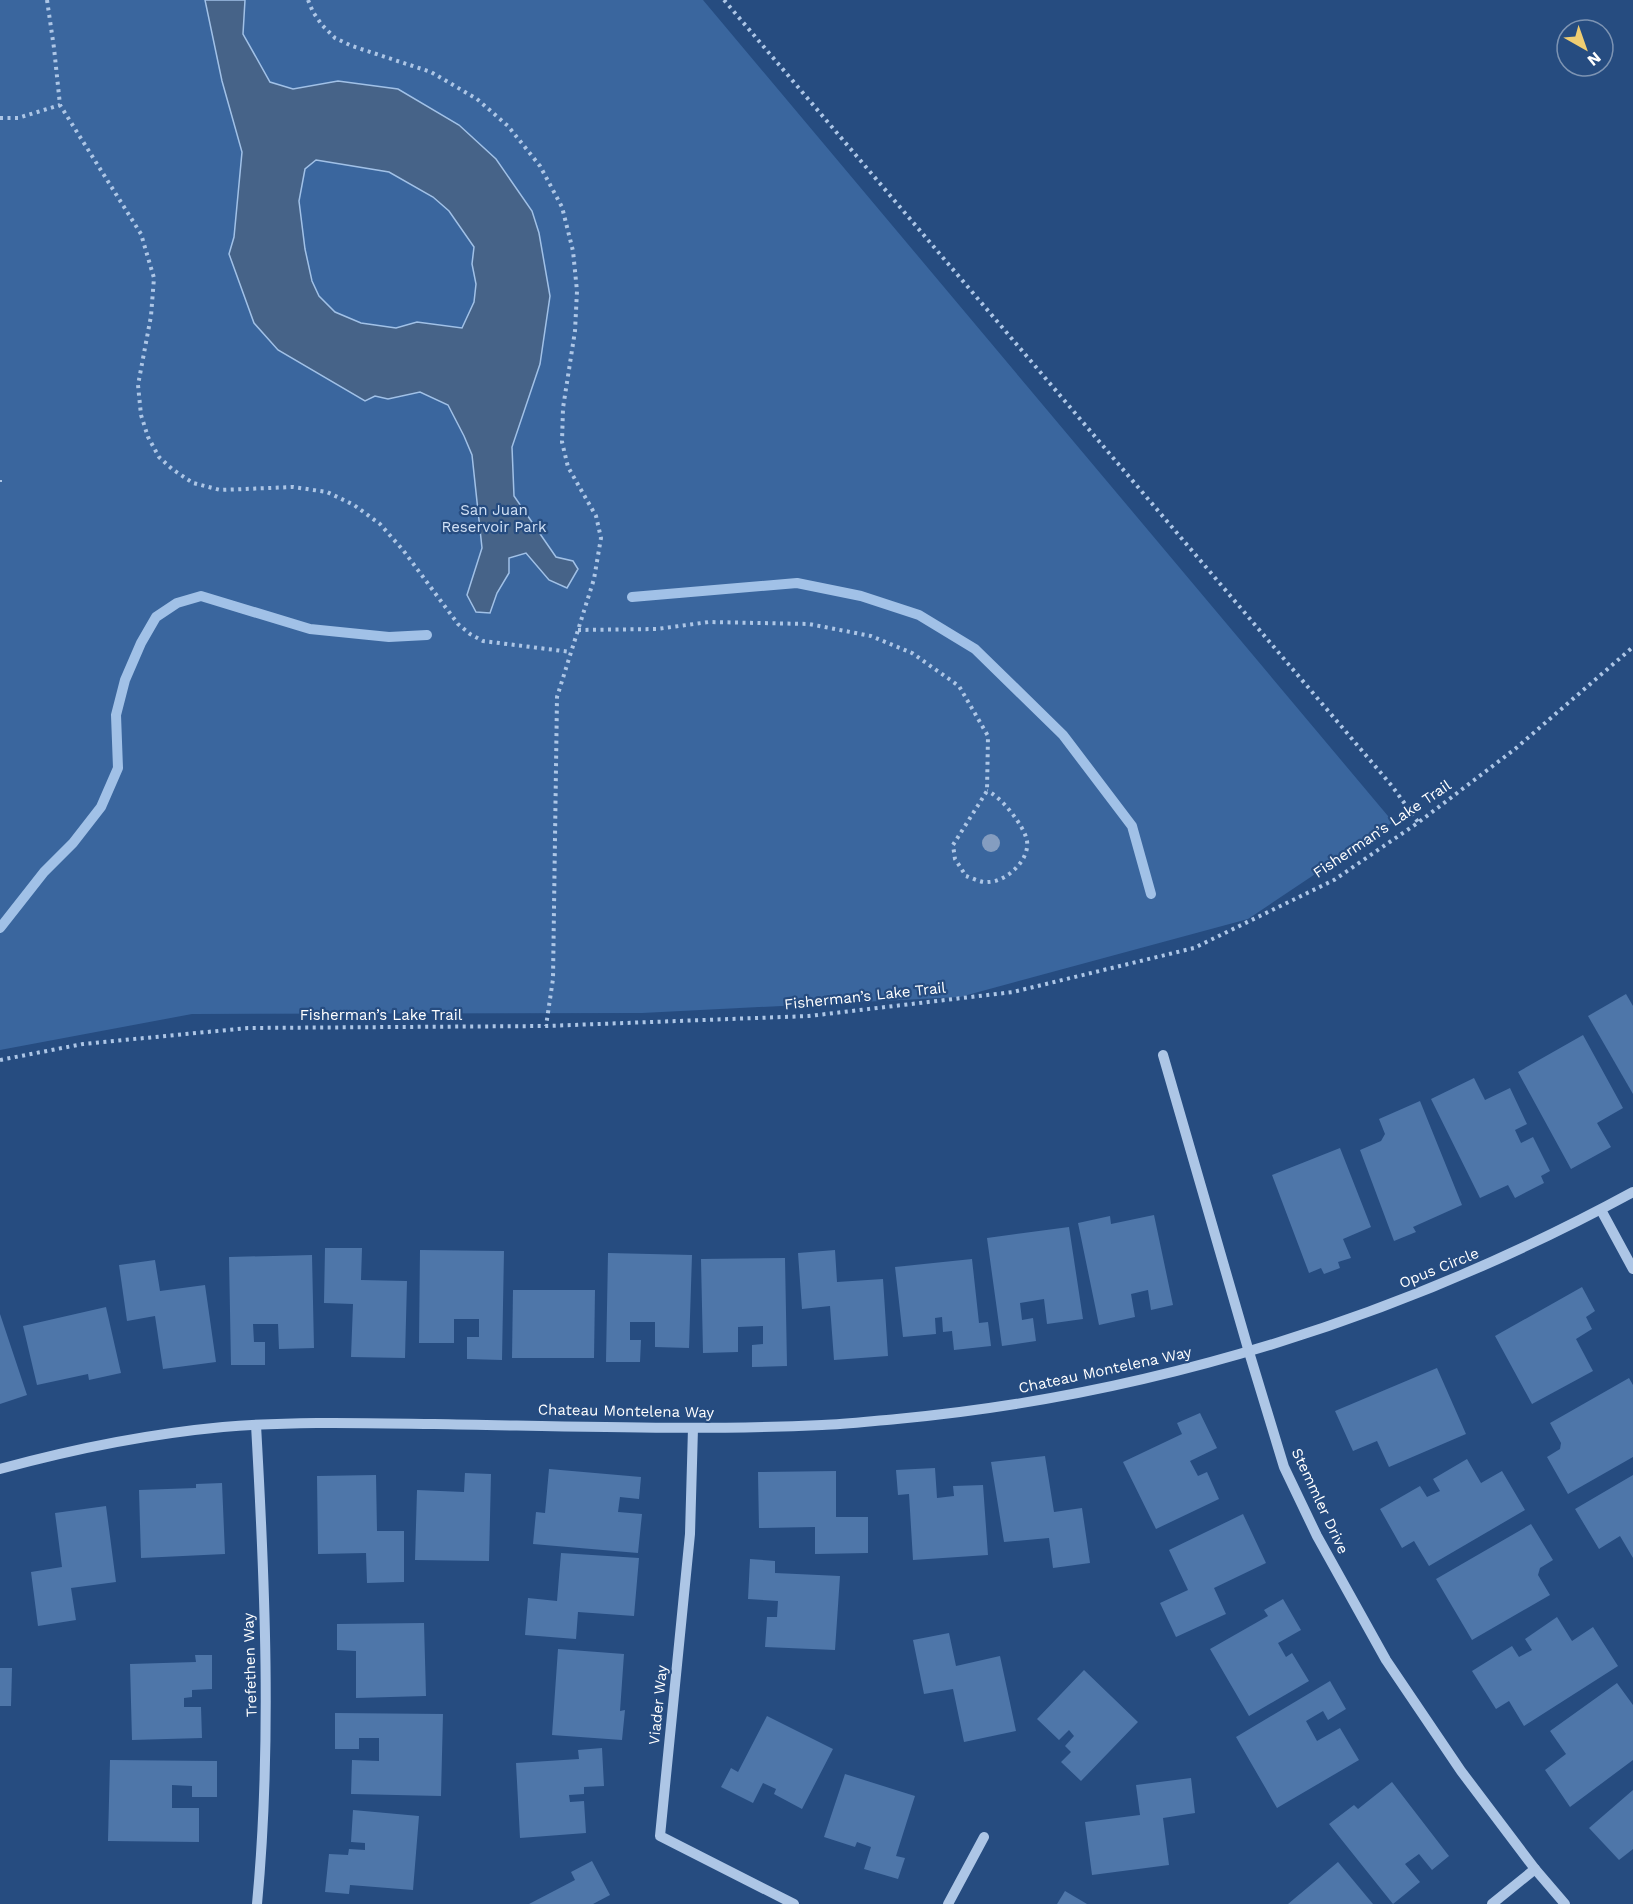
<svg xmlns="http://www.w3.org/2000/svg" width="1633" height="1904" viewBox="0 0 1633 1904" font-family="'Work Sans',sans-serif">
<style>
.green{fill:#3a669e}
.water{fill:#466388;stroke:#a1c1e7;stroke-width:1.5;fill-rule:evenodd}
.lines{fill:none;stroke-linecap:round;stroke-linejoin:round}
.stream{stroke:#a1c1e7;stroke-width:10}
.building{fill:#4e76a9}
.path{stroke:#adc6e6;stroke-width:4;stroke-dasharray:3 4.5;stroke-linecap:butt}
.minor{stroke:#adc6e6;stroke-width:10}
.tree{fill:#849dc0}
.labels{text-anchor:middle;stroke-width:4.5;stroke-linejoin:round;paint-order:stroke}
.park-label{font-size:15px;fill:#d0e0f5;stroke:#264c80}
.street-label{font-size:15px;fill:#fff;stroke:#264c80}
</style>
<rect width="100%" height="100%" fill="#264c80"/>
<path class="green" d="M0,0H703L1393,822L1248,919L960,997L642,1013L192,1014L0,1050Z"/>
<path class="water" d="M205,0H245L243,34L270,82L293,89L338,81L398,89L459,125L496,159L532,211L539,233L550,296L540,364L512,447L514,496L556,557L573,561L578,569L567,588L549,580L526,553L509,558V573L497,593L490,613L476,612L467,595L482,548L472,455L464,436L448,405L420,392L388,399L375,396L365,401L278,350L254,323L229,254L234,237L242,152L222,81ZM316,160L389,172L433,197L449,211L474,247L472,264L476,284L474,302L462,328L417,322L396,328L361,323L335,312L319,296L312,281L305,249L299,201L305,169Z"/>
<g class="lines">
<g class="stream">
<path d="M632,597L797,583L861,596L919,615L975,649L1063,735L1132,826L1151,894"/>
<path d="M0,928L44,872L73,843L101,807L118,768L116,715L125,680L141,643L156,617L177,603L201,596L310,629L389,637L427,635"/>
</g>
</g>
<g class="building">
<path d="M1626,994L1633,1006V1094L1588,1016Z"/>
<path d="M1583,1035L1623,1108L1597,1123L1611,1147L1571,1169L1518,1072Z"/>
<path d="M1474,1078L1485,1100L1510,1088L1527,1124L1515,1130L1521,1143L1533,1137L1550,1171L1541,1176L1544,1183L1515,1198L1508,1185L1480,1198L1431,1099Z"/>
<path d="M1420,1101L1462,1205L1413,1227L1416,1232L1394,1241L1360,1150L1381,1141L1385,1134L1379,1119Z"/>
<path d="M1340,1148L1371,1227L1343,1239L1351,1258L1338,1262L1340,1268L1324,1274L1321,1268L1309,1273L1272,1175Z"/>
<path d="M1154,1215L1173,1305L1151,1310L1148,1290L1131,1294L1135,1317L1099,1325L1078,1223L1110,1216L1111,1224Z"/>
<path d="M1069,1227L1083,1319L1047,1324L1044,1299L1020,1303L1022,1320L1033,1318L1036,1341L1002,1346L987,1238Z"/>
<path d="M325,1248H362L361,1280L407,1281L405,1358L351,1357L353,1304L324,1303Z"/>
<path d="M420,1250L504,1251L502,1360L467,1359V1337H479V1319H454V1343H419Z"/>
<path d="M835,1250L837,1282L883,1279L888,1356L834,1360L830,1306L802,1309L798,1253Z"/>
<path d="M608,1253L692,1255L689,1348L655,1347V1322H630V1340H641L640,1362H606Z"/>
<path d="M312,1255L314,1348L279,1349L278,1324H253L254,1342H265V1365H231L229,1257Z"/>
<path d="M785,1258L787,1366L752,1367V1345L763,1344V1326L738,1327V1352L703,1353L701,1259Z"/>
<path d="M972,1259L979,1323L988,1322L991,1346L954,1350L952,1331L943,1332L942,1317L935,1318L936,1334L903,1337L895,1267Z"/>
<path d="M155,1260L160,1291L205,1285L216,1362L163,1369L155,1316L127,1321L119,1265Z"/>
<path d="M1582,1287L1595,1311L1586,1317L1592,1329L1576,1339L1593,1371L1532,1404L1495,1336Z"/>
<path d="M513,1290H595L594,1358H512Z"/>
<path d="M106,1307L121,1373L89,1380L88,1374L37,1385L23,1326Z"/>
<path d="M0,1314L27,1395L0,1404Z"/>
<path d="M1437,1368L1466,1434L1389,1467L1377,1441L1353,1451L1335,1411Z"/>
<path d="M1629,1378L1633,1385V1457L1568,1494L1547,1457L1560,1449L1561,1443L1550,1423Z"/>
<path d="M1200,1413L1217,1448L1190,1461L1198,1476L1207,1472L1219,1499L1156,1529L1123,1462L1182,1434L1177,1423Z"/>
<path d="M1045,1456L1054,1512L1082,1508L1090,1563L1053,1568L1049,1538L1004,1542L991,1462Z"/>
<path d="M1467,1459L1481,1483L1502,1471L1525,1510L1429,1566L1414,1541L1402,1548L1380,1509L1420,1486L1427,1497L1440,1491L1433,1479Z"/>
<path d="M935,1468L937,1498L954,1496L953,1486L983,1485L988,1555L913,1560L909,1494L898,1495L896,1470Z"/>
<path d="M549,1469L641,1477L639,1499L620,1497L618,1512L642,1514L638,1553L533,1544L536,1512L545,1513Z"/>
<path d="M836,1471V1517H868V1553L815,1554V1527L759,1528L758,1472Z"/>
<path d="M465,1473L491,1474L489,1561L415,1560L417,1490L464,1492Z"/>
<path d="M376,1475L377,1531H404V1582L367,1583L366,1553L318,1554L317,1476Z"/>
<path d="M1633,1475V1558L1620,1536L1599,1549L1575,1509Z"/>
<path d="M222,1483L225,1554L141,1558L139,1490L196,1488V1484Z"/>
<path d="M106,1506L116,1582L71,1588L76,1620L38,1626L31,1572L62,1567L55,1513Z"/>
<path d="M1243,1514L1266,1563L1214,1588L1226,1614L1176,1637L1160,1603L1188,1590L1169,1550Z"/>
<path d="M1531,1524L1553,1560L1540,1568L1538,1575L1550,1595L1472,1640L1436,1579Z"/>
<path d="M561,1553L639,1558L634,1616L578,1612L576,1639L525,1635L528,1598L557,1601Z"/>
<path d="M750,1559L775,1561V1573L840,1576L835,1650L765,1647L767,1617H777L778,1601L748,1599Z"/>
<path d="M1283,1599L1301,1630L1278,1643L1286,1657L1292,1653L1309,1681L1249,1716L1210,1649L1268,1616L1264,1610Z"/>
<path d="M1557,1617L1572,1641L1593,1627L1618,1666L1524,1726L1509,1701L1496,1709L1472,1671L1512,1646L1519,1657L1532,1650L1525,1639Z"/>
<path d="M424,1623L426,1696L356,1698V1651L337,1650V1624Z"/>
<path d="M949,1633L956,1666L1000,1656L1016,1731L964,1742L953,1689L924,1694L913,1640Z"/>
<path d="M558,1649L624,1654L620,1711L625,1710L622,1740L552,1735Z"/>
<path d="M195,1655H212V1689L192,1690V1697L184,1698V1707H201L202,1738L132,1740L130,1664L196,1662Z"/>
<path d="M0,1668H12L11,1706H0Z"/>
<path d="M1084,1670L1138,1722L1081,1781L1061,1762L1071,1752L1065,1746L1074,1736L1069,1730L1059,1740L1037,1719Z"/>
<path d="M1330,1681L1346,1709L1328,1720L1323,1711L1306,1721L1317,1741L1340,1728L1359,1760L1277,1808L1236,1737Z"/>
<path d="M1617,1683L1633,1705V1760L1570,1807L1545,1770L1566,1754L1550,1731Z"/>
<path d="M335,1713L443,1714L441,1796L351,1794L352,1760L379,1761V1738H359V1749H335Z"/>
<path d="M767,1716L833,1749L802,1809L774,1794L776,1789L763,1783L753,1803L721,1787L731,1768L738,1772Z"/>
<path d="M602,1748L604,1786L584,1787V1794L569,1795L570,1802L584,1801L586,1833L520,1838L516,1763L579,1759L578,1750Z"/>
<path d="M110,1760L217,1761V1797H192V1786L172,1785V1808H199V1842L108,1841Z"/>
<path d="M845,1774L915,1796L896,1856L905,1858L898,1879L864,1869L871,1847L857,1842L855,1847L824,1837Z"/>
<path d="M1191,1778L1195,1813L1163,1818L1169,1865L1092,1875L1085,1822L1140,1815L1136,1785Z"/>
<path d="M1392,1782L1449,1856L1432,1870L1419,1854L1405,1864L1420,1882L1393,1904L1329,1824L1354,1805L1358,1809Z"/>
<path d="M1633,1790V1849L1619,1860L1589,1828Z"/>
<path d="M353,1810L419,1816L413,1890L350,1885L349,1894L325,1892L329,1854L348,1855L349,1849L365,1850V1843L351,1842Z"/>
<path d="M592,1861L610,1895L593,1904H529L575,1880L571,1872Z"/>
<path d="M1338,1862L1373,1904H1288Z"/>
<path d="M1065,1891L1087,1904H1057Z"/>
</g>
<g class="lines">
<g class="path">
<path d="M47,0L54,48L60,105L141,234L154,278L151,316L138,385L141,415L148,437L159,457L172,469L193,483L220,490L293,487L327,492L354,505L380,524L403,550L458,624L470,634L483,641L571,652"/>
<path d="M308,0L313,12L322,25L335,38L352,46L431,72L477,99L508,126L540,166L562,207L573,251L577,291L575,331L563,408L562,442L568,467L596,516L601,538L594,579L557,697L553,979L546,1026"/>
<path d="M724,0L1392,786L1418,822"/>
<path d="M0,118H18L60,105"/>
<path d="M0,480V482"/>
<path d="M578,630L657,629L709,622L809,624L871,636L912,653L959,686L988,736L987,791L953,845L955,859L966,876C972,878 981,883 988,882C1006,882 1030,860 1027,841C1025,827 1000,795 987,791"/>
<path d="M0,1060L83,1044L248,1028L546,1026L809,1016L1013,992L1194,948L1334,880L1419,822L1515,749L1633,647"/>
</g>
<g class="minor">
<path d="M1163,1055L1249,1352L1284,1467L1317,1536L1386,1660L1461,1771L1535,1869L1565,1904"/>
<path d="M1601,1210L1633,1269"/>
<path d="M256,1425C265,1584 272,1745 257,1904"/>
<path d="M693,1428L690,1534L660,1836L794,1904"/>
<path d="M0,1469C73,1449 148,1434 223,1427C293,1421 364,1423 434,1424C563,1426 693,1431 822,1425C847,1424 872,1421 897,1419C1155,1395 1405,1316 1633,1192"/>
<path d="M948,1904L984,1837"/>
<path d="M1492,1904L1535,1869"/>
</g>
</g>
<circle class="tree" cx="991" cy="843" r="9"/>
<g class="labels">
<g class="park-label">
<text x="494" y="515">San Juan<tspan x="494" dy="17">Reservoir Park</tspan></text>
</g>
<g class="street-label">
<text transform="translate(1382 829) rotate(-34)" y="5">Fisherman’s Lake Trail</text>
<text transform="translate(865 996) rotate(-6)" y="5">Fisherman’s Lake Trail</text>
<text x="381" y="1020">Fisherman’s Lake Trail</text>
<text transform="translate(1439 1268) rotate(-22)" y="5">Opus Circle</text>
<text transform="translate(1105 1370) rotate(-12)" y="5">Chateau Montelena Way</text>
<text transform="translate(626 1411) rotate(1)" y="5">Chateau Montelena Way</text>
<text transform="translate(1320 1501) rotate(65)" y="5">Stemmler Drive</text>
<text transform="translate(250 1665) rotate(-92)" y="5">Trefethen Way</text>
<text transform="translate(658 1705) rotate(-84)" y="5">Viader Way</text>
</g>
</g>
<g transform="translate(1585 48) rotate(140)"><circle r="28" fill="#264c80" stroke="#7d94b3" stroke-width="1.5"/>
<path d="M0-4.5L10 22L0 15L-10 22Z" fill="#efcd72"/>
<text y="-9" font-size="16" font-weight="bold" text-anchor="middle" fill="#ffffff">N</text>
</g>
</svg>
